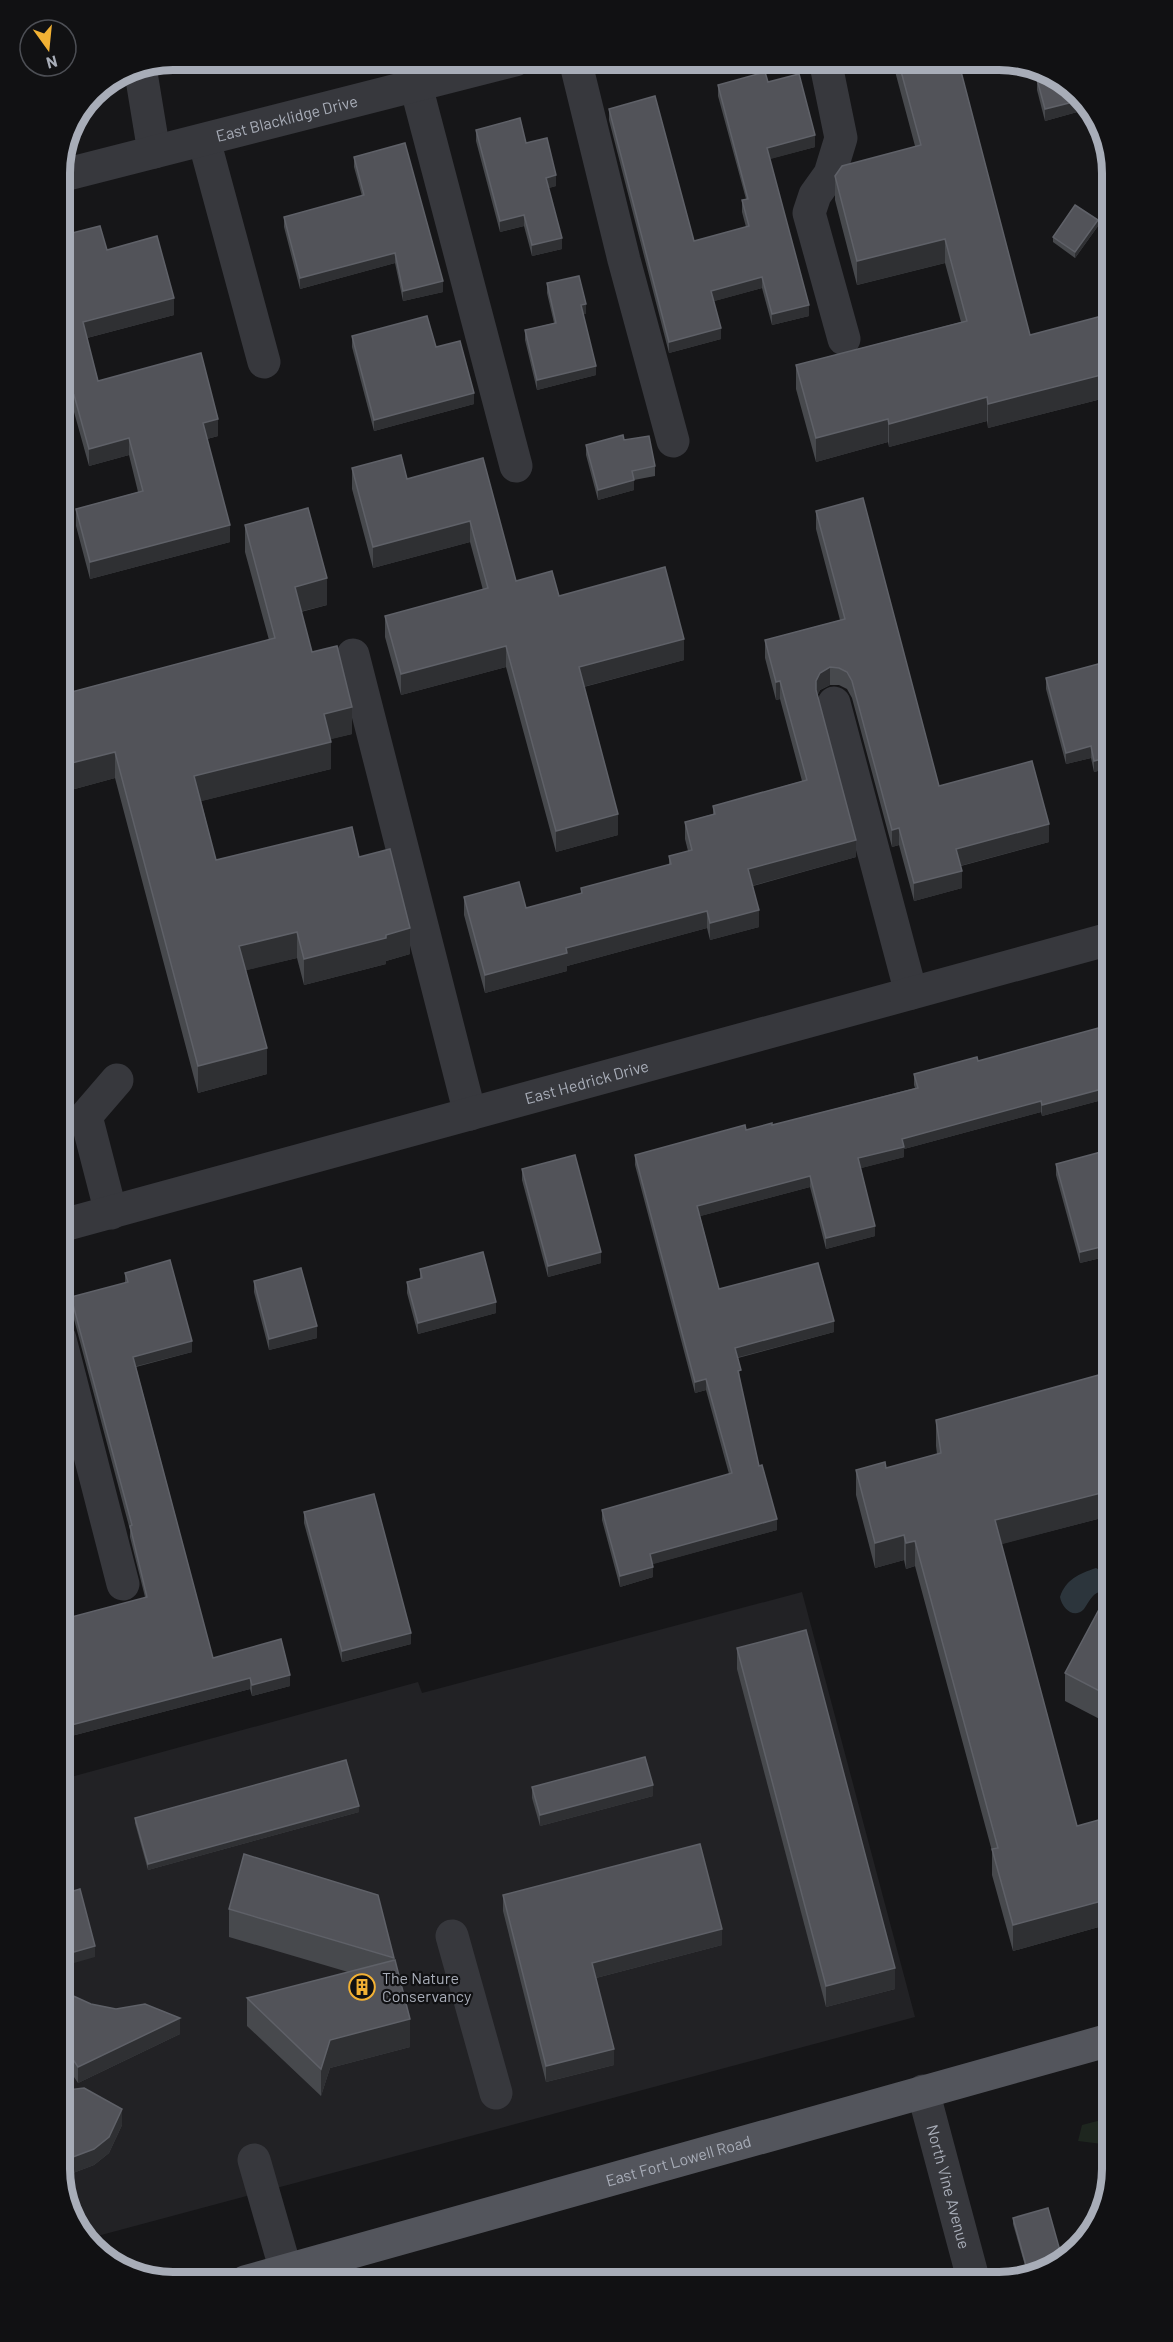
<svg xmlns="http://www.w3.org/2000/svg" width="1173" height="2342" viewBox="0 0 1173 2342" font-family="Barlow,sans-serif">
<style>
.built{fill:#222225}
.green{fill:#1e261f}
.water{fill:#2c353c}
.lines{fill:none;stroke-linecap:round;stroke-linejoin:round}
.minor{stroke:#37383d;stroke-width:33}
.major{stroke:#53555c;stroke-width:33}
.wall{fill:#47494d}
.shaded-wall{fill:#2f3033}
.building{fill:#525359;stroke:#5f6168;stroke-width:1.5}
.labels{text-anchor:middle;stroke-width:4.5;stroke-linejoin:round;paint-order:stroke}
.street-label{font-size:16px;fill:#a8adb8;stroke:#111113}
.poi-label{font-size:16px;fill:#a8adb8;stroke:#111113;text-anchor:start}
.rim{fill:none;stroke:#a8adb8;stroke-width:8}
</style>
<rect width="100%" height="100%" fill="#161618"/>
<path class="built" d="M802,1592L915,2017L90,2238L69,2211L60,2168V1780L418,1682L422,1693Z"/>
<path class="green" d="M1113,2117V2139L1102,2144L1078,2141L1082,2125Z"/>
<path class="water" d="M1096,1568L1109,1575V1586C1104,1590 1097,1592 1093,1596C1089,1600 1087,1605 1084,1609C1074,1620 1062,1608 1060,1597C1066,1579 1079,1574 1096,1568Z"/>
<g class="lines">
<g class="minor">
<path d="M575,60L624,260L673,441"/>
<path d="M825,60L841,138L830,174L815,195L809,213L844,339"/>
<path d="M140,67L154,152"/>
<path d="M416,86L516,466"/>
<path d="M204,140L264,362"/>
<path id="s1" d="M60,176L515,60"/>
<path d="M353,655L470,1114"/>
<path d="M834,703L911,993"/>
<path d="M111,1213L86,1116L117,1080"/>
<path id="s2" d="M60,1226L1113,938"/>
<path d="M60,1339L123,1584"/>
<path d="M452,1936L496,2093"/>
<path id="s3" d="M923,2091L974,2282"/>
<path d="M254,2160L286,2271"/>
</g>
<path class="major" id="s4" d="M245,2282L1113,2039"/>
</g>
<g class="wall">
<path d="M892,60H958L1030,335L1113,313V396L988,428L987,421L889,447L888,442L816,462L796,389V365L961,322L945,263L857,285L835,200V176L915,146Z"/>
<path d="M1037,79L1068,83L1088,109L1045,121L1037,90Z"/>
<path d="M768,82L815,147L769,159L809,316L772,325L762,288L714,301L721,339L669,353L609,120V109L694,241L746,227L742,212V200L746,199L718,96V85Z"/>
<path d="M476,130L526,143L556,186L548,188L562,249L532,256L524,226L500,232L476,141Z"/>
<path d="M354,157L443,292L403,301L395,263L300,289L284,227V217L362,196L354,167Z"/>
<path d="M1098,226L1075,258L1053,242V237Z"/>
<path d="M107,250L174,315L87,338L98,381L218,436L207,439L230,542L90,579L76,526V509L138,492L129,455L89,466L74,412L60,416Z"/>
<path d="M547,283L586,314H583L596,375L537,390L525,340V330L554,323L547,293Z"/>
<path d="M352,336L436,347L474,404L374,431L352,347Z"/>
<path d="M624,440L655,466V476L634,480V490L598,500L586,455V445Z"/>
<path d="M483,458L516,581L559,596L684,660L584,687L618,835L556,852L506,667L401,695L385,637V616L483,590L470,542L373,568L352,489V468L407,479Z"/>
<path d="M816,511L939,786L1049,842L961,866L962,888L914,901L899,845L892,847L852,698L847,689L839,685H830L820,690L817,696L856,857L753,886L759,927L710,940L707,928L567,966V971L485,993L464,915V897L526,908L581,894V888L669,865V856L688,851L685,839V822L713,814V806L802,781L780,699L776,700L765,658V640L840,620L816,529Z"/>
<path d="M245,525L327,605L301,612L312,652L352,734L330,739L331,769L201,801L216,860L359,857L410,954L386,961V964L304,985L297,958L246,970L267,1074L198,1093L115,778L60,793L269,640L245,552Z"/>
<path d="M1113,585V631L1104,598V587Z"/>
<path d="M1113,660V767L1094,772L1091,758L1066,764L1046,689V678Z"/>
<path d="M1113,1024V1142L1102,1100L1042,1116L1041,1112L904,1149V1157L861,1168L875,1236L826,1249L810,1187L700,1216L719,1289L834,1332L738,1358L740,1381L759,1466L777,1530L652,1564L653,1577L620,1587L602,1520V1510L729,1474L706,1390L695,1393L635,1165V1155L746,1130L772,1125L915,1088L914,1085V1074L978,1061Z"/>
<path d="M1113,1154V1255L1080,1263L1056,1175V1164Z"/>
<path d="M522,1169L601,1263L548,1277L522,1180Z"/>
<path d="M420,1269L496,1313L418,1334L407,1293V1282L420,1279Z"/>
<path d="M125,1273L192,1352L136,1367L213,1658L290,1686L252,1696L250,1689L60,1739L145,1597L130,1537V1530L71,1308V1297L125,1283Z"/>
<path d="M254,1281L317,1338L269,1350L254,1292Z"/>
<path d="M1113,1371V1515L1001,1544L1077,1826L1113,1816V1923L1013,1951L992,1875V1851L915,1566L906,1569L904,1560L875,1568L856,1495V1470L886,1468L937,1454L936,1446V1420Z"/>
<path d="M304,1512L411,1644L342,1662L304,1523Z"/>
<path d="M1113,1607V1726L1065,1701V1673Z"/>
<path d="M737,1648L895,1989L826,2007L737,1669Z"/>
<path d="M532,1787L653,1796L540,1826L532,1798Z"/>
<path d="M359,1812L148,1870L135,1823V1818Z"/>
<path d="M503,1895L722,1945L596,1978L614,2065L546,2082L503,1911Z"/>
<path d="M229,1909L394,1958L410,2047L330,2068L321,2096L247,2026V1998L348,1972L229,1937Z"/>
<path d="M60,1985L69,1994L91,2004L116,2009L180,2034L78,2083L60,2056Z"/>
<path d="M60,2091L122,2125L109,2153L94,2165L73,2173H61L60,2168Z"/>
<path d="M1013,2218L1042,2273L1028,2276L1013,2224Z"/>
</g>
<g class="shaded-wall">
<path d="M1081,100L1088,109L1045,121V109Z"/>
<path d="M815,135V147L767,160V148Z"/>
<path d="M556,175V186L546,189V178Z"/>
<path d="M524,215V226L500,232V221Z"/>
<path d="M1098,220V226L1075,258V252Z"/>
<path d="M562,238V249L532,256V245Z"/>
<path d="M945,239V263L857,285V261Z"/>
<path d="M395,253V263L300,289V278Z"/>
<path d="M762,277V288L711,302V291Z"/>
<path d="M443,281V292L403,301V291Z"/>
<path d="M174,298V315L83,339V322Z"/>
<path d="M586,304V314L581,315V305Z"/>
<path d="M809,305V316L772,325V314Z"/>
<path d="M721,328V339L669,353V342Z"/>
<path d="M596,366V375L537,390V380Z"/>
<path d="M1113,372V396L988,428V404Z"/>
<path d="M474,393V404L374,431V420Z"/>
<path d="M74,395V412L60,416V399Z"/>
<path d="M987,397V421L889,447V424Z"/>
<path d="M218,419V436L203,440V423Z"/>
<path d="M888,419V442L816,462V438Z"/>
<path d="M129,438V455L89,466V449Z"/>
<path d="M634,480V490L598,500V490Z"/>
<path d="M470,521V542L373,568V547Z"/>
<path d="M230,525V542L90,579V562Z"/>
<path d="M327,578V605L295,613V587Z"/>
<path d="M684,639V660L579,688V667Z"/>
<path d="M506,646V667L401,695V674Z"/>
<path d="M830,667V685L820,690L816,699V681L820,673Z"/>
<path d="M780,681V699L776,700V682Z"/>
<path d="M352,707V734L324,741V714Z"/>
<path d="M331,742V769L194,803V776Z"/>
<path d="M1091,746V758L1066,764V753Z"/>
<path d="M115,752V778L60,793V766Z"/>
<path d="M1113,756V767L1094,772V761Z"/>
<path d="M618,814V835L556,852V831Z"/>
<path d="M1049,824V842L956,867V849Z"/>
<path d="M899,828V845L892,847V830Z"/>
<path d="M856,840V857L748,887V869Z"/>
<path d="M962,871V888L914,901V883Z"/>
<path d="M759,910V927L710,940V923Z"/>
<path d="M707,911V928L567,966V971L485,993V975L566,948Z"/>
<path d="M410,928V954L386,961V964L304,985V959Z"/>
<path d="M297,932V958L239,972V946Z"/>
<path d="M267,1048V1074L198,1093V1066Z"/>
<path d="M1102,1089V1100L1042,1116V1105Z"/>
<path d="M1041,1101V1112L904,1149V1157L858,1169V1158L902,1139Z"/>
<path d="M810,1176V1187L697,1217V1206Z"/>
<path d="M875,1226V1236L826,1249V1238Z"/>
<path d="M1113,1244V1255L1080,1263V1252Z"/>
<path d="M601,1252V1263L548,1277V1266Z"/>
<path d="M496,1302V1313L418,1334V1323Z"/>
<path d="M834,1321V1332L735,1358V1348Z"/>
<path d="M317,1326V1338L269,1350V1339Z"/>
<path d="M192,1341V1352L133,1367V1357Z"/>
<path d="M706,1379V1390L695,1393V1382Z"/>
<path d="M1113,1490V1515L995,1546V1520Z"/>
<path d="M65,1497V1508L60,1509V1498Z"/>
<path d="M777,1519V1530L650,1565V1554Z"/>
<path d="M904,1535V1560L875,1568V1543Z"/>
<path d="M915,1541V1566L906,1569V1543Z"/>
<path d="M653,1567V1577L620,1587V1576Z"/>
<path d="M411,1633V1644L342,1662V1651Z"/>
<path d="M290,1675V1686L252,1696V1685Z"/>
<path d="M250,1678V1689L60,1739V1728Z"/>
<path d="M653,1785V1796L540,1826V1815Z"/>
<path d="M359,1806V1812L148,1870V1864Z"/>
<path d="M1113,1898V1923L1013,1951V1925Z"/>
<path d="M722,1929V1945L592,1979V1963Z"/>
<path d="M95,1946V1957L60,1967V1956Z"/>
<path d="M895,1968V1989L826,2007V1986Z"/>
<path d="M180,2018V2034L78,2083V2067Z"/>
<path d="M410,2019V2047L330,2068L321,2096V2069L330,2040Z"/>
<path d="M614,2049V2065L546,2082V2066Z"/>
<path d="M122,2109V2125L109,2153L94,2165L73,2173V2157Z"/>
</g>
<g class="building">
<path d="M898,60H958L1030,335L1113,313V372L988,404L987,397L889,424L888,419L816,438L796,365L967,321L945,239L857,261L835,176L842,166L921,145Z"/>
<path d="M765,72L768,82L799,74L815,135L767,148L809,305L772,314L762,277L711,291L721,328L669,342L609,109L655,96L694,241L749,226L742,200L748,199L718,85Z"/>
<path d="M1049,76L1068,83L1081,100L1045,109L1037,79Z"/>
<path d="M520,118L526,143L547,138L556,175L546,178L562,238L532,245L524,215L500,221L476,130Z"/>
<path d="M405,143L443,281L403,291L395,253L300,278L284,217L364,195L354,157Z"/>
<path d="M1075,205L1098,220L1075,252L1053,237Z"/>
<path d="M100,226L107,250L157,236L174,298L83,322L98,381L201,353L218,419L203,423L230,525L90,562L76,509L143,491L129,438L89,449L74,395L60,399V236Z"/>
<path d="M579,276L586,304L581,305L596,366L537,380L525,330L556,323L547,283Z"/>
<path d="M427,316L436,347L460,341L474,393L374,420L352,336Z"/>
<path d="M623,435L624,440L649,436L655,466L632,471L634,480L598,490L586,445Z"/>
<path d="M401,455L407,479L483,458L516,581L552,571L559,596L665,567L684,639L579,667L618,814L556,831L506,646L401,674L385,616L488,588L470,521L373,547L352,468Z"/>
<path d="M863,498L939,786L1032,761L1049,824L956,849L962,871L914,883L899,828L892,830L852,681L847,672L839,668L830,667L820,673L816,681V690L856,840L748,869L759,910L710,923L707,911L566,948L567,953L485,975L464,897L519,882L526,908L582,893L581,888L671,864L669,856L692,850L685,822L715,814L713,806L807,780L780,681L776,682L765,640L845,619L816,511Z"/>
<path d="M308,508L327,578L295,587L312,652L337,646L352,707L324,714L331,742L194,776L216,860L352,827L359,857L390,849L410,928L386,935V938L304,959L297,932L239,946L267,1048L198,1066L115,752L60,766V695L275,638L245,525Z"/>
<path d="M1113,585V620L1104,587Z"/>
<path d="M1113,660V756L1094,761L1091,746L1066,753L1046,678Z"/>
<path d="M1113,1024V1131L1102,1089L1042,1105L1041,1101L902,1139L904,1147L858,1158L875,1226L826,1238L810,1176L697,1206L719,1289L818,1263L834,1321L735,1348L741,1370L738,1371L759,1466L762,1465L777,1519L650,1554L653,1567L620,1576L602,1510L732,1473L706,1379L695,1382L635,1155L745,1125L746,1130L772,1123V1125L918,1088L914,1074L977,1057L978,1061Z"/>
<path d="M1112,1149L1113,1154V1244L1080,1252L1056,1164Z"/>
<path d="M575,1155L601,1252L548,1266L522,1169Z"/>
<path d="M483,1252L496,1302L418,1323L407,1282L422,1278L420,1269Z"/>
<path d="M170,1260L192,1341L133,1357L213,1658L281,1639L290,1675L252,1685L250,1678L60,1728V1620L147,1597L130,1526L132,1525L71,1297L128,1282L125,1273Z"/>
<path d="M301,1268L317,1326L269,1339L254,1281Z"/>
<path d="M1113,1371V1490L995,1520L1077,1826L1113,1816V1898L1013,1925L992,1849L998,1848L915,1541L906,1543L904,1535L875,1543L856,1470L885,1462L886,1468L941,1453L936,1420Z"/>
<path d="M60,1477L65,1497L60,1498Z"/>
<path d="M374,1494L411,1633L342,1651L304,1512Z"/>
<path d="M1103,1602L1113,1607V1698L1065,1673Z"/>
<path d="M806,1630L895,1968L826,1986L737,1648Z"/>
<path d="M645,1757L653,1785L540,1815L532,1787Z"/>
<path d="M346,1760L359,1806L148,1864L135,1818Z"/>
<path d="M700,1844L722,1929L592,1963L614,2049L546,2066L503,1895Z"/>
<path d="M244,1854L378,1895L394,1958L229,1909Z"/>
<path d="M80,1889L95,1946L60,1956V1895Z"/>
<path d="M395,1960L410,2019L330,2040L321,2069L247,1998Z"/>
<path d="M60,1985L69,1994L91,2004L116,2009L145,2004L180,2018L78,2067L60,2040Z"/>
<path d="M84,2088L122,2109L109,2137L94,2149L73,2157H60V2091Z"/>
<path d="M1048,2208L1062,2258L1042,2273L1029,2276L1013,2218Z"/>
<path d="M921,2277L922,2282H902Z"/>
</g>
<defs>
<g id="building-ring" transform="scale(1.35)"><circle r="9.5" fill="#111113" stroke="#f2b134" stroke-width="1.5"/><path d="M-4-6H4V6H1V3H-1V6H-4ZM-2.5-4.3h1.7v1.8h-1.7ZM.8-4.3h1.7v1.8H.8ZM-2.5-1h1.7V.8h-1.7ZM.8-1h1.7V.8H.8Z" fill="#f2b134"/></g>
</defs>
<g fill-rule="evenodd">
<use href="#building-ring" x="362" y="1987"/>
</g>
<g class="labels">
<g class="street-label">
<text dy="6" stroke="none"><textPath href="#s1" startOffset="234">East Blacklidge Drive</textPath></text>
<text dy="6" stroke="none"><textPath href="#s2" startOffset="546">East Hedrick Drive</textPath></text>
<text dy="6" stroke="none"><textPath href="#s4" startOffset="450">East Fort Lowell Road</textPath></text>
<text dy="6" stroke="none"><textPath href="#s3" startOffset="99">North Vine Avenue</textPath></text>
</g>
<g class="poi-label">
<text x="382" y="1984">The Nature<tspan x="382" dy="18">Conservancy</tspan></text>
</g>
</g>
<path d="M0 0H1173V2342H0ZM173 70H999A103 103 0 0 1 1102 173V2169A103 103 0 0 1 999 2272H173A103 103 0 0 1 70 2169V173A103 103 0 0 1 173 70Z" fill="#111113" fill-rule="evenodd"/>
<path class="rim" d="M173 70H999A103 103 0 0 1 1102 173V2169A103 103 0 0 1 999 2272H173A103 103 0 0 1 70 2169V173A103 103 0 0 1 173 70Z"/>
<g transform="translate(48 48) rotate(165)"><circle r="28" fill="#111113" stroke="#4d4f55" stroke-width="1.5"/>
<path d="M0-4.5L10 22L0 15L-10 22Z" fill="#f2b134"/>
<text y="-9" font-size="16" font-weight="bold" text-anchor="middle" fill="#a8adb8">N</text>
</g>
</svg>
